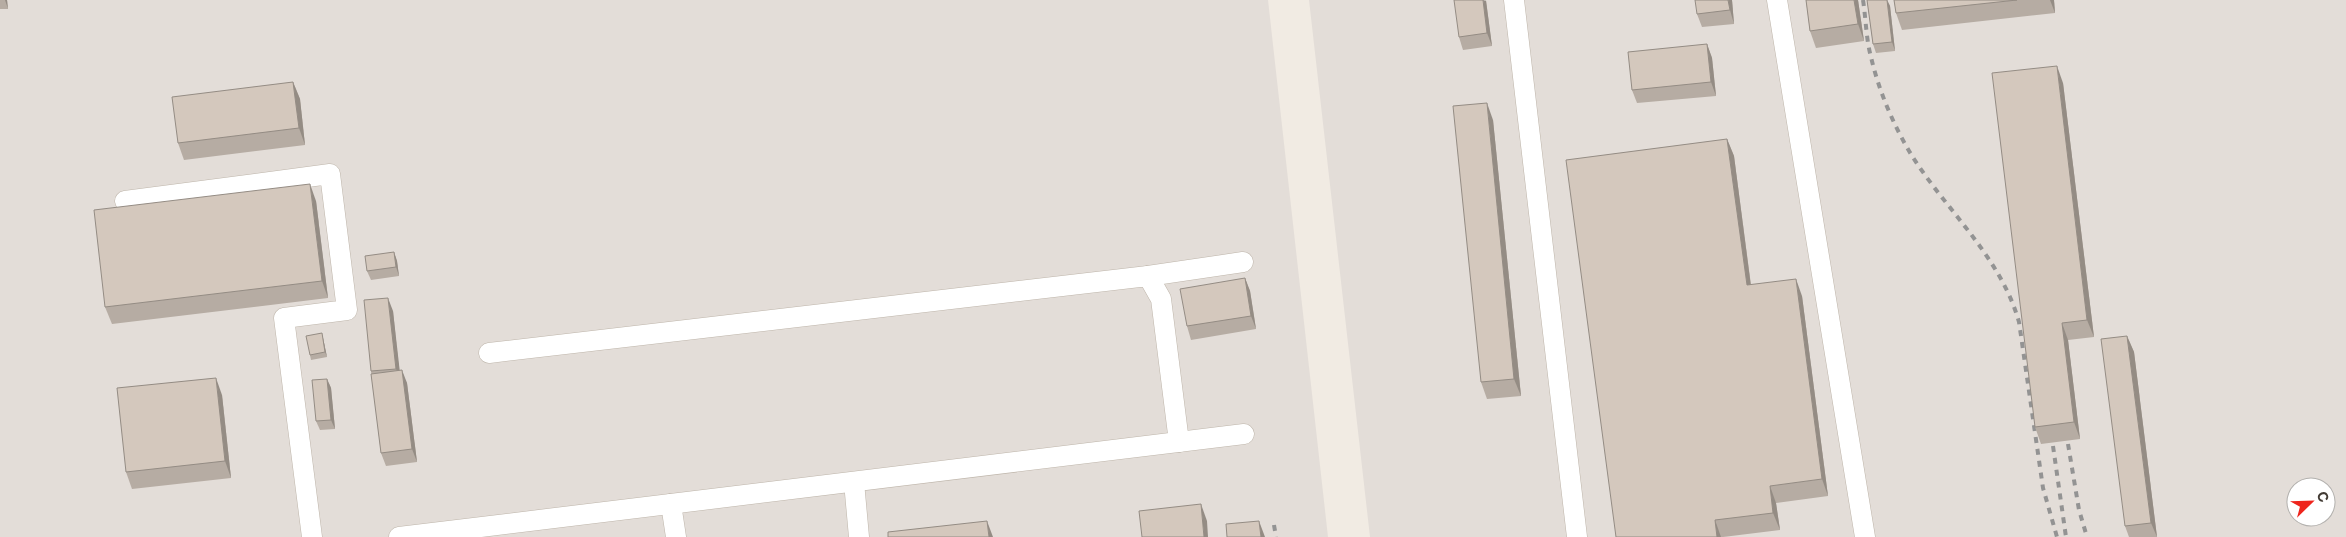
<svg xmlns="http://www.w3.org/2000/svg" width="2346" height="537" viewBox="0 0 2346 537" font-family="Inter,sans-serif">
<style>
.industrial{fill:#e3ddd8;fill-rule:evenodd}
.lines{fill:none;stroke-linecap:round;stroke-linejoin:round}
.minor-casing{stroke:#beb5aa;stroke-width:21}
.minor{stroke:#fff;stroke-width:20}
.rail{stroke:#939393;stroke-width:4;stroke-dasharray:6 6;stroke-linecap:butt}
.wall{fill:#b6aca3}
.shaded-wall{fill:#948c84}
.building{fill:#d4c8bd;stroke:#948c84}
</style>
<rect width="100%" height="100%" fill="#f1ebe3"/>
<g class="industrial">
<path d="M0,0H1268L1328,537H0Z"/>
<path d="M1309,0H2346V537H1370ZM2296,487H2326V517H2296Z"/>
</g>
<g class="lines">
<g class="minor-casing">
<g id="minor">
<path d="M1514,0L1577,537"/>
<path d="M1777,0L1865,537"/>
<path d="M125,201L330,174L347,310L284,318L312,537"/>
<path d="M1148,276L1243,262"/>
<path d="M489,353L1148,276L1161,299L1179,442"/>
<path d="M854,482L859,537"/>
<path d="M671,504L676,537"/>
<path d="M399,537L1244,434"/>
</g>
</g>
<use href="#minor" class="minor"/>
<g class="rail">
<path d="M1863,0C1866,19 1866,39 1871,57C1879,92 1895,129 1914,159C1949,213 2001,258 2019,322L2043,488L2057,537"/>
<path d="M2068,444L2079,510L2087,537"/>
<path d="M2053,446L2066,537"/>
<path d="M1274,525L1276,537"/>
</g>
</g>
<g class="wall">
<path d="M0,0H7L8,9H0Z"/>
<path d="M1486,0L1492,46L1463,50L1459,37Z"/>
<path d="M1732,0L1734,24L1702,27L1697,14Z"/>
<path d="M1806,0H1858L1864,41L1816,48L1810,31Z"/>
<path d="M1867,0H1887L1890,6L1895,51L1876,53L1873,44Z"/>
<path d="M1894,0H2054L2055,13L1902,30L1896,13Z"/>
<path d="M1707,44L1712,58L1716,96L1637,103L1632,90Z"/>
<path d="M293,82L300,99L305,145L184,160L178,143Z"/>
<path d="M2063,83L2094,337L2068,340L2080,439L2041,444L2035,427Z"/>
<path d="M1493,120L1521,396L1487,399L1481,382Z"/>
<path d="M1727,139L1734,156L1751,285L1802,296L1828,496L1776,503L1780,530L1723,537H1616Z"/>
<path d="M316,201L328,298L112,324L105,307Z"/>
<path d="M394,252L397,261L399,276L371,280L367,271Z"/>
<path d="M1245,278L1250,291L1256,329L1191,340L1187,326Z"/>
<path d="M393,311L399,370L407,383L417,462L386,466L381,453L371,371Z"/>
<path d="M2127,336L2134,352L2157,537H2129L2125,526Z"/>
<path d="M323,338L327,357L311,360L310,355Z"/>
<path d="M327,379L331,388L335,429L320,430L316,421Z"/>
<path d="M222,395L231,478L132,489L126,472Z"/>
</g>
<g class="shaded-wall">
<path d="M5,0H7L8,9Z"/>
<path d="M1483,0L1486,1L1492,46L1487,33Z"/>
<path d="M1728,0H1732L1734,24L1730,10Z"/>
<path d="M1854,0H1858L1864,41L1858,24Z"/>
<path d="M1887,0L1890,6L1895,51L1892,42Z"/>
<path d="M2050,0H2054L2055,13Z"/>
<path d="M1707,44L1712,58L1716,96L1711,82Z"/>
<path d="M2057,66L2063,83L2094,337L2087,320Z"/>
<path d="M293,82L300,99L305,145L299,128Z"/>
<path d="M1487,103L1493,120L1521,396L1514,379Z"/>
<path d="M1727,139L1734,156L1753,302L1747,285Z"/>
<path d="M310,184L316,201L328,298L322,281Z"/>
<path d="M394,252L397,261L399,276L396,267Z"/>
<path d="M1245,278L1250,291L1256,329L1251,316Z"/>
<path d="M1796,279L1802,296L1828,496L1822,479Z"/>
<path d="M388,298L393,311L401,382L396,369Z"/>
<path d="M2062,323L2068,340L2080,439L2074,422Z"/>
<path d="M322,333L323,338L327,357L325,352Z"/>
<path d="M2127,336L2134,352L2157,537L2151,523Z"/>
<path d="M402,370L407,383L417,462L412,449Z"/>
<path d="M216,378L222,395L231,478L225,461Z"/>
<path d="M327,379L331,388L335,429L331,420Z"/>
<path d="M1770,486L1776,503L1780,530L1773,513Z"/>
<path d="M1201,504L1207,521L1208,537H1204Z"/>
<path d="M1715,520L1721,537H1717Z"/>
<path d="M987,521L993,537H989Z"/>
<path d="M1259,521L1265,537H1261Z"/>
</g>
<g class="building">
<path d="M1454,0H1483L1487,33L1459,37Z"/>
<path d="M1695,0H1728L1730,10L1697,14Z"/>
<path d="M1806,0H1854L1858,24L1810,31Z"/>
<path d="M1867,0H1887L1892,42L1873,44Z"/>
<path d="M1894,0H2017L1896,13Z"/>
<path d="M1707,44L1711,82L1632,90L1628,52Z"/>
<path d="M2057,66L2087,320L2062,323L2074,422L2035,427L1992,73Z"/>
<path d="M293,82L299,128L178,143L172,97Z"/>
<path d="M1487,103L1514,379L1481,382L1453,106Z"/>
<path d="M1727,139L1747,285L1796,279L1822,479L1770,486L1773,513L1715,520L1717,537H1616L1566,160Z"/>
<path d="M310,184L322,281L105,307L94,210Z"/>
<path d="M394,252L396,267L367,271L365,256Z"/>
<path d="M1245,278L1251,316L1187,326L1180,289Z"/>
<path d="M388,298L396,369L371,371L364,300Z"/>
<path d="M322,333L325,352L310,355L306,336Z"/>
<path d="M2127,336L2151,523L2125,526L2101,339Z"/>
<path d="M402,370L412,449L381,453L371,374Z"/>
<path d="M216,378L225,461L126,472L117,388Z"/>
<path d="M327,379L331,420L316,421L312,380Z"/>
<path d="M1201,504L1204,537H1142L1139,511Z"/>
<path d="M987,521L989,537H888V532Z"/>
<path d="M1259,521L1261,537H1227L1226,524Z"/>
</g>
<g transform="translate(2311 502) rotate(67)"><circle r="24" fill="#ffffff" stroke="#b3b1ae"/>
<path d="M0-4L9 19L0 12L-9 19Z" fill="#ee251d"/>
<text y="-8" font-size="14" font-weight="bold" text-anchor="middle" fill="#423b34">С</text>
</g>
</svg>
